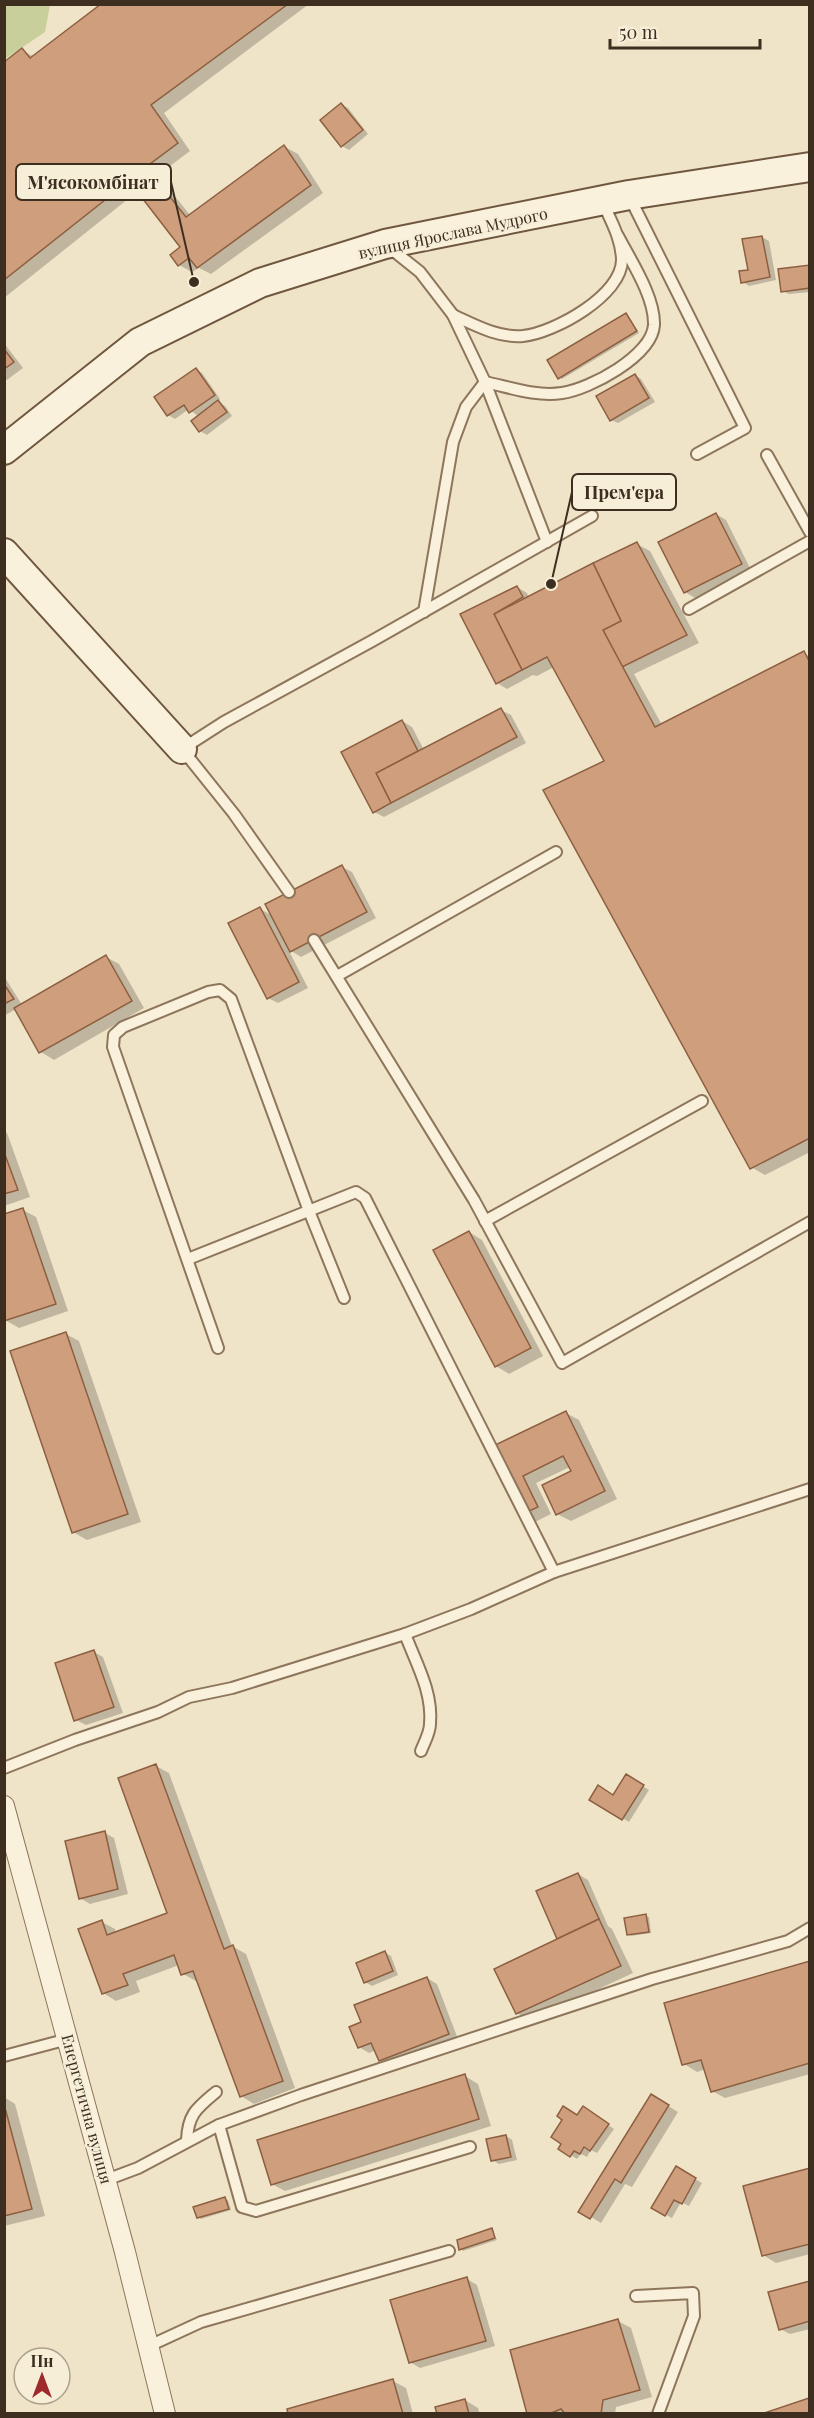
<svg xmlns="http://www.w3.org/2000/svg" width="814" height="2418" viewBox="0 0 814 2418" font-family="'Playfair Display',serif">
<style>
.green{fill:#c9cf9b}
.shadow{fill:#0003}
.building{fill:#cf9f7d;stroke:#8d5f41;stroke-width:1.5}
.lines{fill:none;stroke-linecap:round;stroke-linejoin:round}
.service-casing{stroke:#8d765c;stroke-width:14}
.minor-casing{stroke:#8d765c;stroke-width:22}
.secondary-casing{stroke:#6f573f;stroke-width:32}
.service{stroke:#faf1dc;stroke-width:10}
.minor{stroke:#faf1dc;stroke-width:20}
.secondary{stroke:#faf1dc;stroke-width:28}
.labels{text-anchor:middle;stroke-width:5;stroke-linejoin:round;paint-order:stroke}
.street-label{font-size:16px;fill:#3d2e20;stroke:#f7eed8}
.leader{fill:none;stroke:#3d2e20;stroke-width:2}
.callout-dot{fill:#3d2e20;stroke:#f7eed8;stroke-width:2}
.callout{fill:#f7eed8;stroke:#3d2e20;stroke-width:2}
.callout-label{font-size:18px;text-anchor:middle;font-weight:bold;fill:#3d2e20}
</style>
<rect width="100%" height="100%" fill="#f0e4c8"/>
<path class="green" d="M5,4L50,5L45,32L5,59Z"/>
<g class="shadow">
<path d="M104,4H309L164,113L190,151L158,175L190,215L285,147L298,154L323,193L211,274L199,268L192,272L179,265L182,247L138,191L4,298V64L22,50L34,57Z"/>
<path d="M342,105L348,108L368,134L349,150L342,146L322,121Z"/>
<path d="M762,237L769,241L776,280L749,286L743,282L750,271Z"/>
<path d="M810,267V292L789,294L782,291Z"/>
<path d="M626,315L639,333L562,379L559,377Z"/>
<path d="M4,343L23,368L4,382Z"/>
<path d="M196,369L202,373L220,399L217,401L225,406L232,416L207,435L200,431L193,421L199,417L189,409L175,419L168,415L156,397Z"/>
<path d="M635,375L641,379L655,402L618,423L611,420Z"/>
<path d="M716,514L726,520L751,570L695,598L685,592Z"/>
<path d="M637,544L650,551L699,643L634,674L662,725L804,653L810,657V1152L765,1175L751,1167L606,762L554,667L537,676L533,675L507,689L497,683L462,615L517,587L527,593L529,598Z"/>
<path d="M501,710L511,715L526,743L384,817L374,812L343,752L402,721L412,727L424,750Z"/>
<path d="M342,867L352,872L376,918L301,957L288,949L308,988L278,1003L268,998L260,909L273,916Z"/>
<path d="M106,957L119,964L144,1008L54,1060L41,1052L16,1009L4,1016V976L22,1005Z"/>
<path d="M4,1131L7,1133L30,1197L4,1206Z"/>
<path d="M23,1210L36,1217L68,1311L19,1328L5,1320Z"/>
<path d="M469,1232L482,1240L543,1356L509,1374L496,1366Z"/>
<path d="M66,1334L79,1341L141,1522L87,1540L73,1532Z"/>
<path d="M566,1413L579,1420L617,1499L571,1521L557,1514L573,1472L570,1467L536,1483L551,1514L535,1522L522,1514L491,1449Z"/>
<path d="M94,1652L103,1657L123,1713L86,1725L76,1720Z"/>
<path d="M156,1766L169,1773L232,1946L246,1954L295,2088L254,2104L241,2096L198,1980L196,1981L183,1974L179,1965L136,1981L140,1992L116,2001L103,1993L102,1922L115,1929L116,1933L169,1914Z"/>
<path d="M626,1776L649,1790L629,1822L591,1799L614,1796Z"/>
<path d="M105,1833L114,1838L128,1894L90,1904L80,1898Z"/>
<path d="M578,1874L588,1880L608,1926L612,1929L633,1973L530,2021L517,2013L561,1939Z"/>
<path d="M646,1916L649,1917L651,1933L631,1936L629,1934Z"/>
<path d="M384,1952L391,1956L398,1975L372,1986L365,1982Z"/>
<path d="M810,1963V2074L725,2098L712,2091L706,2069L697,2072L684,2064Z"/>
<path d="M427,1978L437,1984L458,2039L390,2066L380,2060L376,2050L369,2053L359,2047L363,2022Z"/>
<path d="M465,2076L478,2084L491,2126L285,2191L272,2184Z"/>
<path d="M652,2096L678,2112L632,2187L625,2184L601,2223L581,2211Z"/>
<path d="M4,2097L15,2104L45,2216L4,2226Z"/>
<path d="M589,2112L614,2129L597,2153L591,2150L587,2157L581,2154L577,2159L560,2148L577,2117Z"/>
<path d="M506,2136L512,2140L517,2160L499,2164L492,2160Z"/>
<path d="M676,2168L702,2183L689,2206L681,2202L672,2218L653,2208Z"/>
<path d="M810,2170V2254L776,2263L763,2255Z"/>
<path d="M225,2199L228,2200L231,2210L201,2219L198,2217Z"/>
<path d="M492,2230L497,2240L463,2251L461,2249Z"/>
<path d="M467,2279L477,2285L495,2346L420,2368L410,2362Z"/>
<path d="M810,2282V2329L790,2334L780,2329Z"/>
<path d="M618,2321L631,2328L652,2397L616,2407L615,2414H529Z"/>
<path d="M393,2381L406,2388L413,2414H290Z"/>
<path d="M465,2400L478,2408L480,2414H439Z"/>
</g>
<g class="building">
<path d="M101,4H288L151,105L178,143L146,167L186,217L284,145L311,185L197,268L189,258L178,266L170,255L180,247L129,181L4,280V62L22,48L30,58Z"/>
<path d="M341,103L363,130L341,147L320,120Z"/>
<path d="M762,236L770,277L741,283L739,271L748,270L742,239Z"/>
<path d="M810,265V288L781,292L778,269Z"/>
<path d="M626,313L637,331L558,379L547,360Z"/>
<path d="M4,349L14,362L4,369Z"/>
<path d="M196,368L215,395L189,413L184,405L167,416L154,397Z"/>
<path d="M635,374L649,398L610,421L596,396Z"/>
<path d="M218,400L227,412L199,432L191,421Z"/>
<path d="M716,513L742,564L684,593L658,542Z"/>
<path d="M637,542L687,635L622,667L603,630L621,621L593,563Z"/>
<path d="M593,563L621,621L603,630L655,727L804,651L810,663V1138L750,1169L543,790L604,761L547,657L522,670L494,614Z"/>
<path d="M517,586L523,597L494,614L522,670L496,684L460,614Z"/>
<path d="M501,708L517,737L391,803L376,773Z"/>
<path d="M402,720L418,751L376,773L391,803L373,813L341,752Z"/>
<path d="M342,865L367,912L290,952L265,904Z"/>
<path d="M260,907L299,982L267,999L228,923Z"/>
<path d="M106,955L132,1001L39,1053L14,1008Z"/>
<path d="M4,984L14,999L4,1004Z"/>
<path d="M4,1152L18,1190L4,1194Z"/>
<path d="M23,1208L56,1304L4,1321V1214Z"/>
<path d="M469,1231L531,1348L495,1367L433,1250Z"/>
<path d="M66,1332L128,1514L72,1533L10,1351Z"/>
<path d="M566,1411L605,1491L556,1515L542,1485L571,1471L563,1456L523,1476L538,1507L521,1515L489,1448Z"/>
<path d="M94,1650L114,1707L74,1721L55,1663Z"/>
<path d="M156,1764L224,1949L233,1945L283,2081L240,2097L193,1971L181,1975L174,1955L123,1974L128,1985L102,1994L78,1929L102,1920L107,1935L167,1913L118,1778Z"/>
<path d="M626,1774L644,1785L622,1820L589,1800L598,1785L613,1795Z"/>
<path d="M105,1831L118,1889L79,1899L65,1841Z"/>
<path d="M578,1873L599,1919L557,1939L536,1891Z"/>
<path d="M646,1914L649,1932L627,1935L624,1918Z"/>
<path d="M599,1919L621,1966L516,2014L494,1969Z"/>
<path d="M385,1951L393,1971L364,1983L356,1963Z"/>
<path d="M810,1961V2063L711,2092L701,2060L682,2065L664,2003Z"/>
<path d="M427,1977L449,2034L379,2061L371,2043L358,2048L349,2027L361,2022L354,2005Z"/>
<path d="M465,2074L479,2119L271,2185L257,2140Z"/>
<path d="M651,2094L669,2105L621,2183L615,2179L590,2219L578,2212Z"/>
<path d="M4,2104L32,2209L4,2216Z"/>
<path d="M563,2106L577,2115L583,2106L609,2124L590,2151L584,2147L580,2154L574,2151L570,2157L558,2149L561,2144L551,2137L562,2120L557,2116Z"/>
<path d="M506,2135L511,2157L491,2161L486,2139Z"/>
<path d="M676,2166L696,2178L682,2204L674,2200L665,2216L651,2208Z"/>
<path d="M810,2168V2244L762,2256L743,2186Z"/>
<path d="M225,2197L229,2209L197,2218L193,2207Z"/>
<path d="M492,2228L495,2238L459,2250L457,2240Z"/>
<path d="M467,2277L486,2341L409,2363L390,2300Z"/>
<path d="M810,2281V2321L779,2330L768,2292Z"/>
<path d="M618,2319L640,2390L603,2400L601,2414H565L561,2409L549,2414H527L510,2350Z"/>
<path d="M393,2379L403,2414H288L287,2409Z"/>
<path d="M809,2398L810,2414H761Z"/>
<path d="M465,2399L469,2414H437L435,2407Z"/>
</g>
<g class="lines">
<g class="service-casing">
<g id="service">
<path d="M629,196L745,428L697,454"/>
<path d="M390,248L420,272L453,315L485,382L547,542"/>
<path d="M453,315C475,325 498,338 523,336C554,333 623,295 622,259C621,238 611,221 603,203"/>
<path d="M767,455L810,532"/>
<path d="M689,609L810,541"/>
<path d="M424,612L453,442L466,407L485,382C509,387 536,397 562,393C590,389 652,356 654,325C655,297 631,261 618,236"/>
<path d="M289,892L234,814L182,749L224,722L372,641L592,516"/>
<path d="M314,940L474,1200L562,1363L810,1222"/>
<path d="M337,976L556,852"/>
<path d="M485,1221L702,1101"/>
<path d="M188,1259L356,1192L365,1198L554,1572"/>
<path d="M218,1348L113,1047L114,1035L123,1027L208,992L220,990L231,999L309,1211L344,1298"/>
<path d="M405,1634C416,1663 433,1692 430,1724C430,1733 424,1743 421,1751"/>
<path d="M4,1768L75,1740L158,1712L189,1697L232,1688L405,1634L471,1609L554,1572L810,1489"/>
<path d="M4,2056L68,2039"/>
<path d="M219,2125L242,2207L256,2211L470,2147"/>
<path d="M187,2140C188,2114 197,2108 216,2092"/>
<path d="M106,2180L138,2168L219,2125L301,2095L652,1979L788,1941L810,1928"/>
<path d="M636,2296L693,2293L694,2316L658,2414"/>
<path d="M149,2346L201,2322L449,2251"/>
</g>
</g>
<g class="minor-casing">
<path id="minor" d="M4,1806L125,2252L165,2414"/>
</g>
<g class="secondary-casing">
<g id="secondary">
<path d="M4,450L140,342L260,283L385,244L629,195L810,167"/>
<path d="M4,553L182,749"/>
</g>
</g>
<use href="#service" class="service"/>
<use href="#minor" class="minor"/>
<use href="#secondary" class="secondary"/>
</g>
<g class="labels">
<g class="street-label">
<text transform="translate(453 233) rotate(-12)" y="6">вулиця Ярослава Мудрого</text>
<text transform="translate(87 2109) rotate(75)" y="6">Енергетична вулиця</text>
</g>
</g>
<path class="leader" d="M194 282L171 182M551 584L572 492"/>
<g class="callout-dot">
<circle cx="194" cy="282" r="6"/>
<circle cx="551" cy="584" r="6"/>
</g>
<g class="callout">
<rect x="16" y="164" width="155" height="36" rx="6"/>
<rect x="572" y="474" width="104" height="36" rx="6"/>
</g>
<g class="callout-label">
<text x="93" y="189">М'ясокомбінат</text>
<text x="624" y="499">Прем'єра</text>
</g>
<rect width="814" height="2418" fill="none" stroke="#3d2e20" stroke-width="12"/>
<g transform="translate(42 2376)"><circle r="28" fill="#f7eed8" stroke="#ada18e" stroke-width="1.5"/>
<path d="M0-4.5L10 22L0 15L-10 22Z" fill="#9e2a2b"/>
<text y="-9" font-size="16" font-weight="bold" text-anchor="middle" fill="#3d2e20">Пн</text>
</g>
<path d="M610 39v9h150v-9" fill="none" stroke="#3d2e20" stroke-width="3"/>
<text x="619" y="39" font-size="18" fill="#3d2e20" stroke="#f7eed8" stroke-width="4.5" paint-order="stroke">50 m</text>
</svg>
